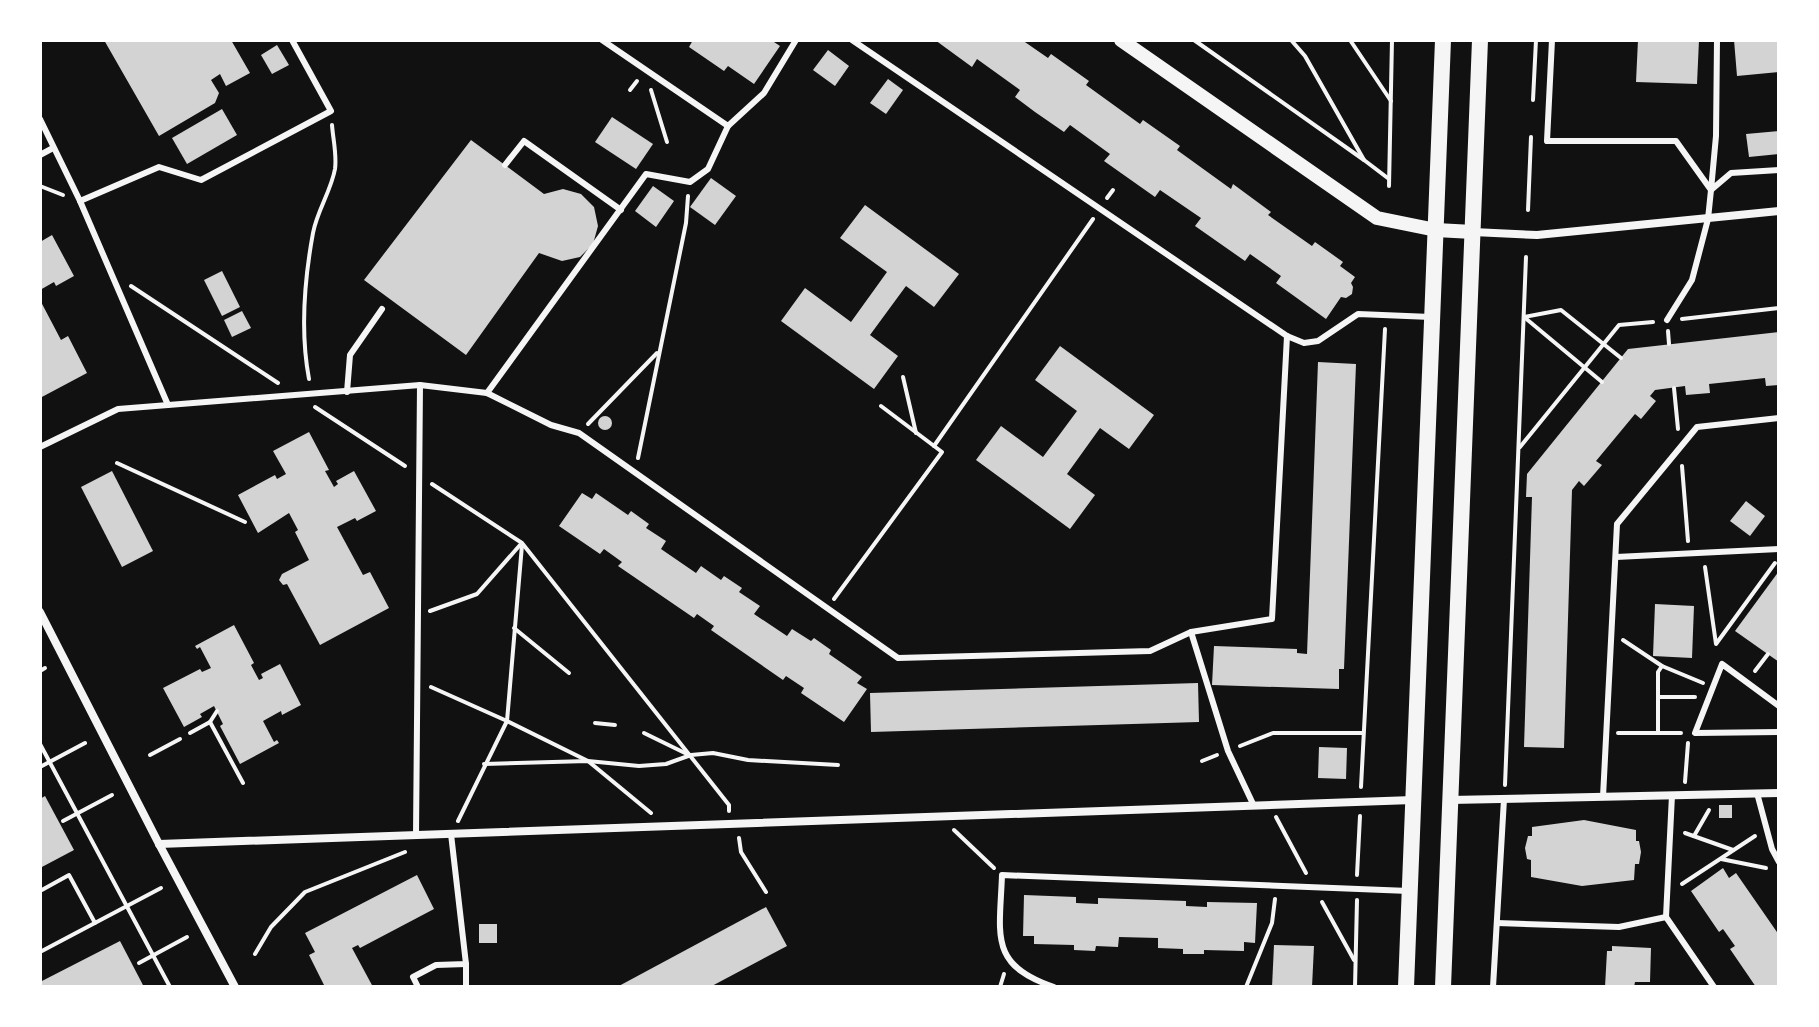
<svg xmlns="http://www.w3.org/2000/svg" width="1819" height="1027" viewBox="0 0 1819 1027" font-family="'PT Sans Narrow',sans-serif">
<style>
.building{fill:#d3d3d3}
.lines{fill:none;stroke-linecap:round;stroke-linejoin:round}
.path{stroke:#f5f5f5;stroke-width:4}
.service{stroke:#f5f5f5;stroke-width:6}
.minor{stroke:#f5f5f5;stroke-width:8}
.tertiary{stroke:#f5f5f5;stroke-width:14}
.secondary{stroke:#f5f5f5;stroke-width:16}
</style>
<rect width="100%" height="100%" fill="#111"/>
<g class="building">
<path d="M104,40H231L250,73L226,86L220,74L211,80L219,93L215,103L159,136Z"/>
<path d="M693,40H771L780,46L754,84L728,66L724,71L689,47Z"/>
<path d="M935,40H1022L1048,58L1051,54L1089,81L1086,85L1140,124L1143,120L1180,146L1177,150L1231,189L1233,184L1271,212L1268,215L1312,246L1315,242L1343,262L1340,266L1355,277L1351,283L1353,287L1352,294L1346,298L1341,297L1326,319L1276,283L1281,276L1250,254L1245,261L1195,226L1201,218L1160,190L1155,197L1104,161L1110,154L1070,125L1064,132L1035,112L1015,97L1020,90L977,59L972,67Z"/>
<path d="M1638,40H1699L1697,84L1636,82Z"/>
<path d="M1734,40H1779V72L1737,76Z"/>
<path d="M277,45L289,65L272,74L261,55Z"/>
<path d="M828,50L849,66L835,86L813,70Z"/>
<path d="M888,79L903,90L886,114L870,103Z"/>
<path d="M222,109L237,135L187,164L172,138Z"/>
<path d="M612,117L653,144L636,169L595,142Z"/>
<path d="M1779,131V154L1749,157L1746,134Z"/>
<path d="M471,140L544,194L563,189L581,194L594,207L598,226L593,244L580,257L562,261L539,253L466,355L364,280Z"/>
<path d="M711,178L736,196L715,225L690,207Z"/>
<path d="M653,186L674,201L656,227L635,211Z"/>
<path d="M865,205L959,274L934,307L906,286L870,335L898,356L874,389L781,321L805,288L851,322L887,272L840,238Z"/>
<path d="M52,235L74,276L56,286L54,282L40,290V242Z"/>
<path d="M222,271L240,307L222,316L204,280Z"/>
<path d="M40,300L61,340L68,336L87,373L40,398Z"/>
<path d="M242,311L251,328L232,337L224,320Z"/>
<path d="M1779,332V385L1766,386L1765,378L1709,384L1710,393L1686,395L1685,386L1655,390L1650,396L1656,401L1641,419L1635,414L1596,461L1602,465L1584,486L1579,481L1572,490L1564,748L1524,747L1532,497H1526L1527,474L1628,349Z"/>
<path d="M1060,346L1154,415L1129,449L1100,428L1067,474L1095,495L1070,529L976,460L1001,426L1043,457L1077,411L1035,380Z"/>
<path d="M1318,362L1356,364L1344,669H1339V689L1212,685L1214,646L1297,649V653L1307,654Z"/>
<circle cx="605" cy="423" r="7"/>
<path d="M309,432L329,470L325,471L334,487L338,484L336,481L354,471L376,511L357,521L355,518L337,527L363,575L370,572L389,608L320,645L287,584L283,585L279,580L282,574L309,560L295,532L298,530L289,513L258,533L238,495L275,475L277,479L286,474L273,451Z"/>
<path d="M112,471L153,551L122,567L81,487Z"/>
<path d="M582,493L592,499L596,493L628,515L631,511L649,524L646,528L666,541L661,549L696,573L701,566L721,580L724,576L742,588L739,592L760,606L754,614L787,636L792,629L811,641L814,638L831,650L829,654L862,677L857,683L867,689L844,722L801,693L804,688L786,676L783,680L711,630L714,626L697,614L694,618L618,566L622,562L604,549L600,554L559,526Z"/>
<path d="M1746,501L1765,516L1750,536L1730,521Z"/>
<path d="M1779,571V662L1735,631Z"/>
<path d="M1655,604L1694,606L1692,658L1653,656Z"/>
<path d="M234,625L254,663L251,665L259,680L263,678L261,674L280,664L301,705L282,715L281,711L263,721L274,742L277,740L279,743L240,764L220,726L223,724L214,706L200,714L202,717L184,727L163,688L200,669L202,672L211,668L200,647L197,649L195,646Z"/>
<path d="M1198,683L1199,722L871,732L870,693Z"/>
<path d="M1319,747L1347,748L1346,779L1318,778Z"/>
<path d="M45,796L74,850L40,868V799Z"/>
<rect x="1719" y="805" width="13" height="13"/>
<path d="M1584,820L1636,830V841H1639L1641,852L1639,864H1635L1634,880L1582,886L1531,877V860L1527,859L1525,848L1528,836H1532V827Z"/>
<path d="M1723,868L1729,878L1736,873L1779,935V987H1756L1730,949L1735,946L1723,929L1719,932L1691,891Z"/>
<path d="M417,875L434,909L360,948L358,945L352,948L373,987H325L309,955L315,952L305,933Z"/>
<path d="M1024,895L1076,897V903L1098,904V898L1186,901V906L1207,907V902L1257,903L1255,943L1244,942V951L1204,950V954H1183V949L1158,948V938L1119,937L1118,947L1096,946L1095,951L1074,950V945L1034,944V936H1023Z"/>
<path d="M766,907L787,946L710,987H617Z"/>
<rect x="479" y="924" width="18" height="19"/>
<path d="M120,941L144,987H40V982Z"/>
<path d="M1274,945L1314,946L1312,987H1272Z"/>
<path d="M1612,946L1651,948L1650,982H1635L1634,987H1605L1607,951H1612Z"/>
</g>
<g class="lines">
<g class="path">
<path d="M1194,40L1364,160"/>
<path d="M1291,40L1305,56L1364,160L1389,179"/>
<path d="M1350,40L1391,101"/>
<path d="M630,90L637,81"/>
<path d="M651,90L667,142"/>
<path d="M1533,100L1536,40"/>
<path d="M40,186L63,195"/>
<path d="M1389,186L1392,40"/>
<path d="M1107,198L1113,190"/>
<path d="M1528,210L1531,137"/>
<path d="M131,286L278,383"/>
<path d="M1524,317L1561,310L1621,358"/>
<path d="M1524,317L1602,382"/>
<path d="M1682,319L1779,308"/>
<path d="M1668,331L1669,344"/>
<path d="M903,377L916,433"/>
<path d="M309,379C300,331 304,282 313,233C317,211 331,191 335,169C337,155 333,139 332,125"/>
<path d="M1674,388L1678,429"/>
<path d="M315,407L405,466"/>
<path d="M588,424L657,353"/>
<path d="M934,446L1093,219"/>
<path d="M1520,447L1619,325L1653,322"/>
<path d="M638,458L686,223L688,196"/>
<path d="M117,463L245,522"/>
<path d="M1682,466L1688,541"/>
<path d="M432,484L522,543L729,805V811"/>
<path d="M1705,567L1716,644L1775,563"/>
<path d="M834,599L942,452L881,406"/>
<path d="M430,611L477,594L520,545"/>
<path d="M514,628L569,673"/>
<path d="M1623,640L1662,666L1703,683"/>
<path d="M40,671L45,668"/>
<path d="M1755,671L1768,654"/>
<path d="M431,687L507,721L588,761L651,813"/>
<path d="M1658,697H1695"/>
<path d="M210,722L243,783"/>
<path d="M595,723L615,725"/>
<path d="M190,733L210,722L217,711"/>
<path d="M644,733L689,755"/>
<path d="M1618,733H1681"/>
<path d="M1658,733V672L1662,666"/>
<path d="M40,744L170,987"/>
<path d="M1240,746L1273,733H1363"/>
<path d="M150,755L180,739"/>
<path d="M1202,761L1217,755"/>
<path d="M484,764L588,761L639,766L666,764L691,755L713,753L748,760L838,765"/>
<path d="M40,767L85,743"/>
<path d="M1685,782L1688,743"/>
<path d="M1505,785L1526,257"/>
<path d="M1361,787L1385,329"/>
<path d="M1276,817L1306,873"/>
<path d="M63,821L112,795"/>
<path d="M458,821L507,721L522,545"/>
<path d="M954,830L994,868"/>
<path d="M1685,833L1733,850"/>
<path d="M1694,836L1709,810"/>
<path d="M739,838L741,852L766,892"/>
<path d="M1721,859L1766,868"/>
<path d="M1357,875L1360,816"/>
<path d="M1682,884L1755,836"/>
<path d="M40,891L69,875L95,923"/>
<path d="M1322,902L1354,960"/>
<path d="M40,952L161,888"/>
<path d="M255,954L271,927L305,892L405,852"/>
<path d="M139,963L187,937"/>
<path d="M1000,987L1004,974"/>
<path d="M1246,987L1272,923L1275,899"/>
<path d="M1355,987L1357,900"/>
</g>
<g class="service">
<path d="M602,40L728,126L764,93L796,40"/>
<path d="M852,40L1287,336L1304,343L1318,341L1358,314L1431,317"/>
<path d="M1552,40L1547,141H1676L1711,190L1708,219L1692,280L1667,320"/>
<path d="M1717,40L1716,136L1711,190L1731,173L1779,170"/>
<path d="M40,119L80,201L168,405"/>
<path d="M40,155L53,148"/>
<path d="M505,165L524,141L621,210"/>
<path d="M80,201L159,167L201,180L331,111L292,40"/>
<path d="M347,392L350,355L382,309"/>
<path d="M487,393L646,174L690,182L708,169L728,126"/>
<path d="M40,447L118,409L420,385L487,393L551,425L579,433L898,658L1150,651L1191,632L1272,619L1287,336"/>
<path d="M1616,557L1779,549"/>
<path d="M1191,632L1228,751L1254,806"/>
<path d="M1779,706L1722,664L1695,733L1779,732"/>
<path d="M1757,793L1772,849L1779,862"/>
<path d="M1672,795L1666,917L1714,987"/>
<path d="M1603,797L1617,524L1697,427L1779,418"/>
<path d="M416,835L420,385"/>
<path d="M1497,923L1619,927L1666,917"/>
<path d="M418,987L413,977L436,965L466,964L451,834"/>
<path d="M466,987V964"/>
<path d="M1054,987C988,965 1000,934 1002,875L1409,891"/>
<path d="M1493,987L1504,799"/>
</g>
<g class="minor">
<path d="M1473,232L1537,235L1779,211"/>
<path d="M40,612L159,844L235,987"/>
<path d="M1450,800L1779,793"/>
<path d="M159,844L1413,800"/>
</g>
<path class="tertiary" d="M1121,40L1377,218L1436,230L1473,232"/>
<g class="secondary">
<path d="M1406,987L1443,40"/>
<path d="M1443,987L1480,40"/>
</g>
</g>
<rect width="1819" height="1027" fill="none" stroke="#ffffff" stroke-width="84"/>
</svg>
